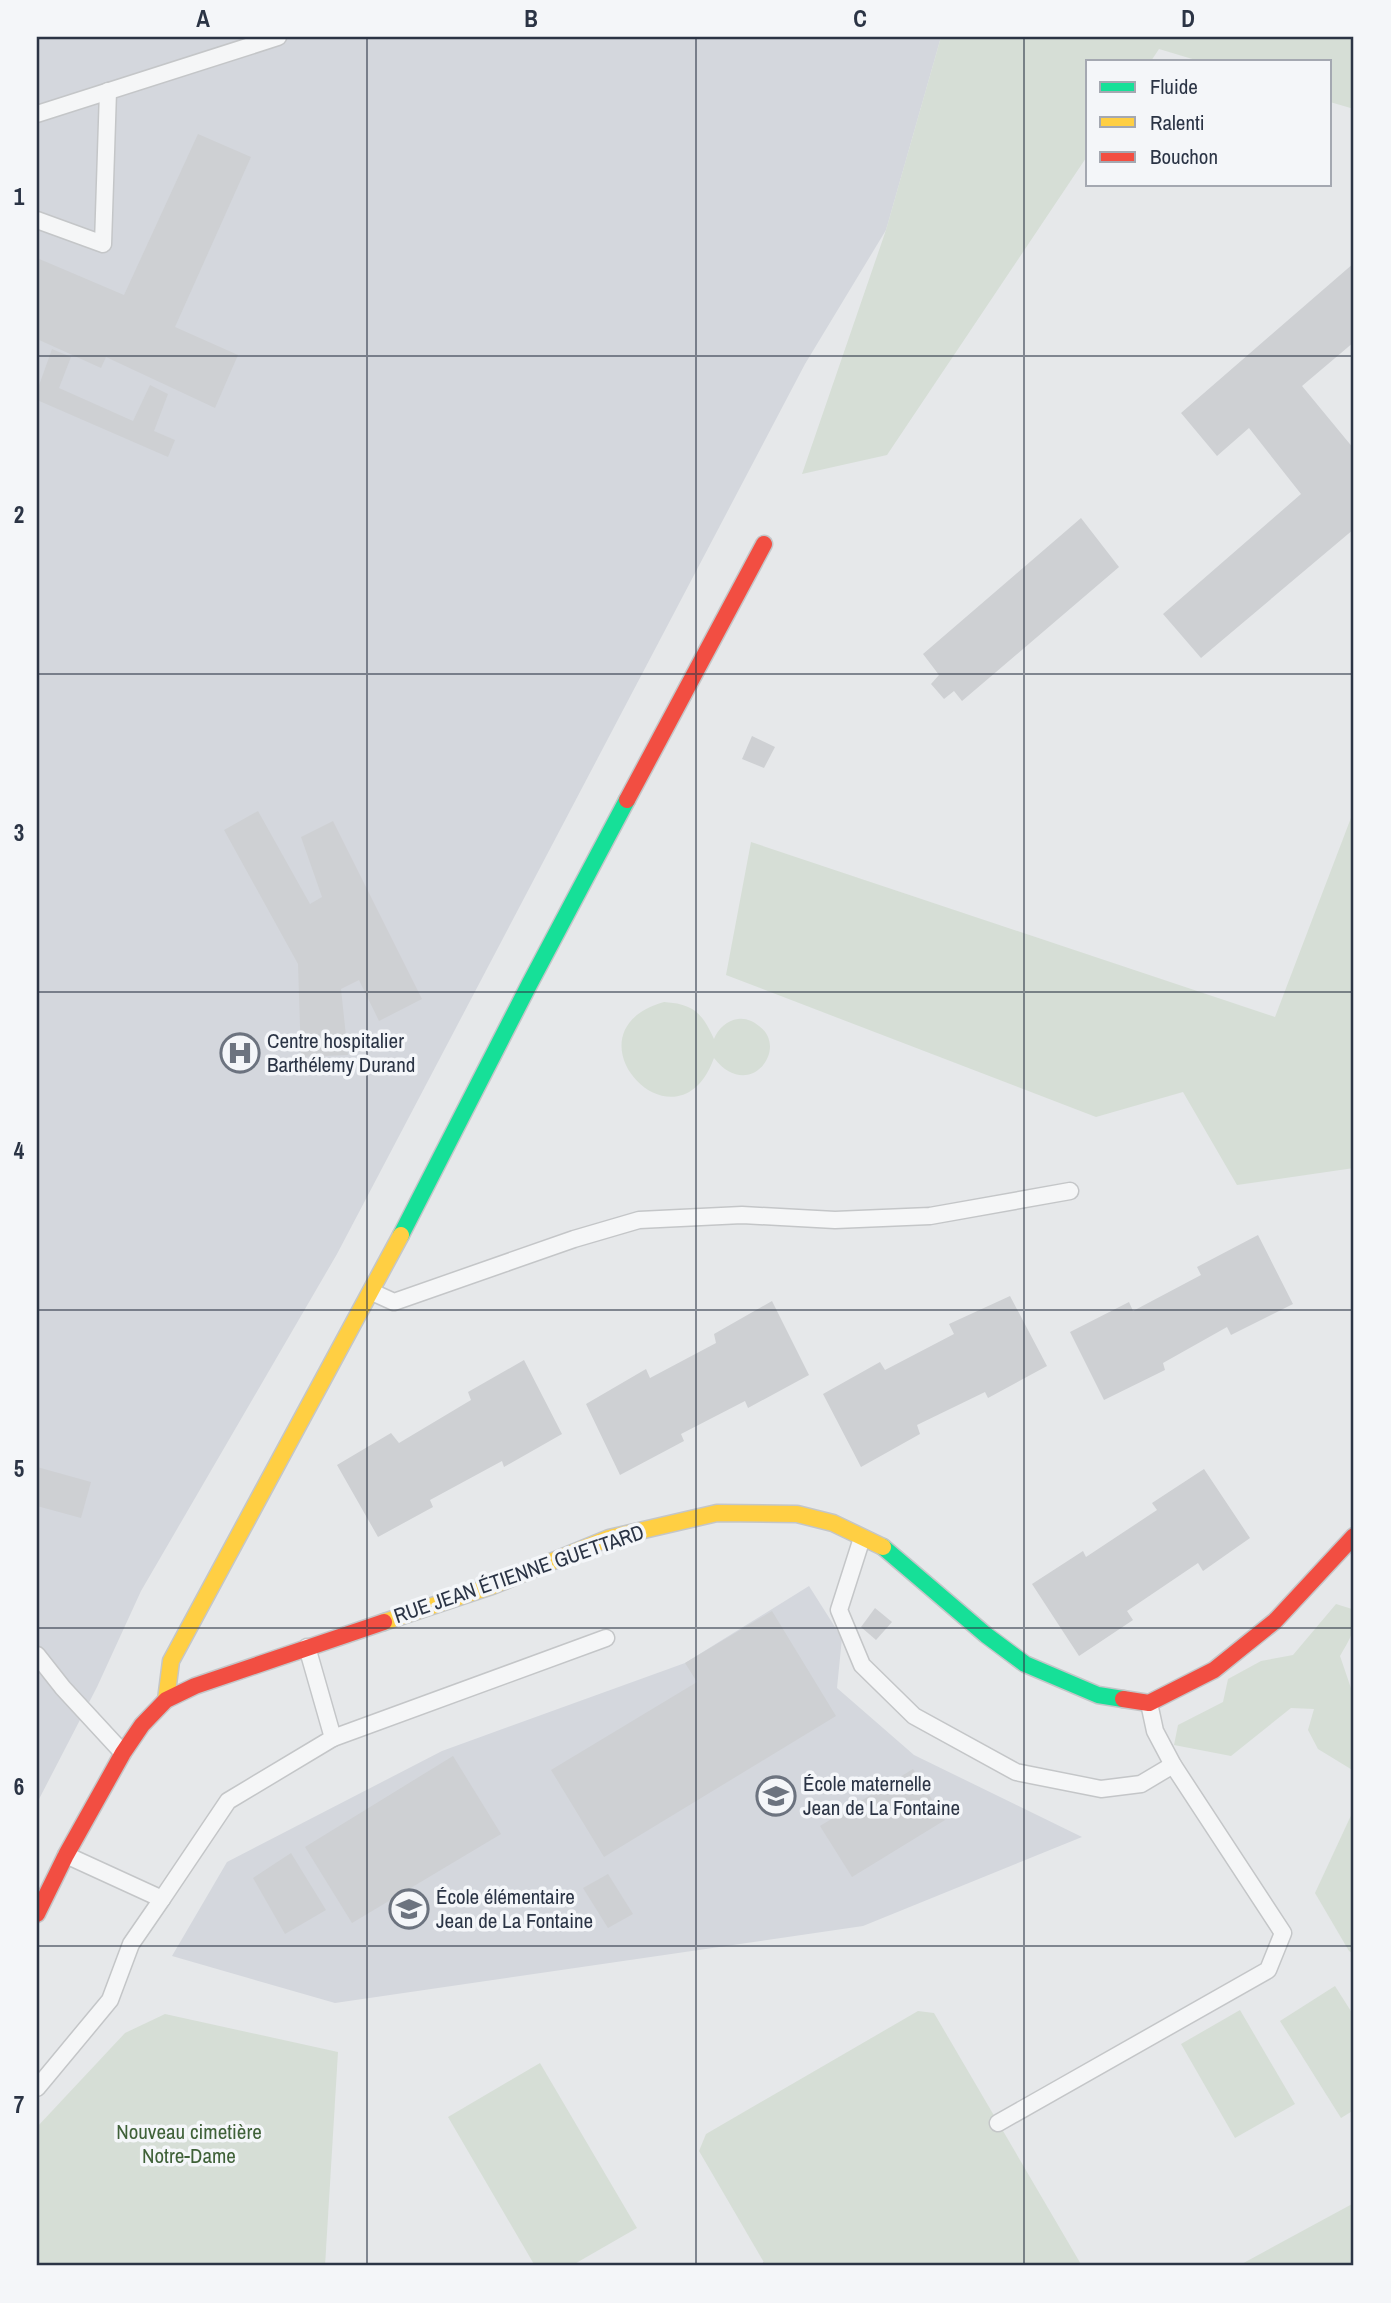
<svg xmlns="http://www.w3.org/2000/svg" width="1391" height="2303" viewBox="0 0 1391 2303" font-family="'Archivo Narrow',sans-serif">
<style>
.built{fill:#d4d7dd}
.green{fill:#d6ded6}
.building{fill:#ced0d3}
.lines{fill:none;stroke-linecap:round;stroke-linejoin:round}
.lane-casing{stroke:#c4c6c8;stroke-width:19}
.fast-casing{stroke:#c4c6c8;stroke-width:19}
.slow-casing{stroke:#c4c6c8;stroke-width:19}
.jam-casing{stroke:#c4c6c8;stroke-width:19}
.path{stroke:#c5c6ca;stroke-width:4.5;stroke-dasharray:5 5;stroke-linecap:butt}
.lane{stroke:#f5f6f7;stroke-width:16}
.fast{stroke:#16e098;stroke-width:16}
.slow{stroke:#ffcf43;stroke-width:16}
.jam{stroke:#f24e42;stroke-width:16}
.grid{fill:none;stroke:#2b3445;stroke-width:2;stroke-opacity:0.55}
.labels{text-anchor:middle;stroke-width:7;stroke-linejoin:round;paint-order:stroke}
.poi-label{font-size:21px;fill:#2b3445;stroke:#f4f6f9;text-anchor:start}
.street-label{font-size:21px;fill:#2b3445;stroke:#f4f6f9}
.park-label{font-size:21px;fill:#3f6138;stroke:#f4f6f9}
.neatline{fill:none;stroke:#2b3445;stroke-width:2.5}
.grid-label{font-size:23px;text-anchor:middle;font-weight:bold;fill:#2b3445}
</style>
<rect width="100%" height="100%" fill="#e6e8ea"/>
<g class="built">
<path d="M37,37H941L886,230L805,364L337,1254L141,1591L97,1687L37,1803Z"/>
<path d="M809,1586L842,1638L837,1688L914,1755L1082,1837L863,1926L335,2003L172,1956L227,1862L442,1751L685,1663Z"/>
</g>
<g class="green">
<path d="M941,37H1354V109L1330,102V61H1199L1159,49L1151,61H1088V155L887,455L802,474L886,230Z"/>
<path d="M1354,810V1168L1237,1185L1183,1092L1096,1117L726,975L751,842L1275,1017Z"/>
<path d="M664,1002C694,1004 702,1013 714,1039C718,1029 727,1020 738,1019C746,1018 753,1021 759,1026C790,1048 749,1103 714,1058C677,1160 559,1032 664,1002Z"/>
<path d="M1336,1604L1352,1609C1356,1631 1351,1637 1340,1656L1354,1697V1771L1318,1749L1308,1730L1314,1709L1291,1708L1231,1756L1174,1745L1178,1725L1223,1702L1228,1679L1261,1661L1293,1655Z"/>
<path d="M1354,1809V1954L1349,1951L1315,1893Z"/>
<path d="M1335,1986L1354,2016V2110L1341,2118L1280,2021Z"/>
<path d="M1240,2010L1295,2104L1235,2138L1181,2044Z"/>
<path d="M918,2011L934,2013L1082,2266H766L699,2151L706,2134Z"/>
<path d="M165,2014L338,2052L325,2266H37V2127L125,2033Z"/>
<path d="M540,2063L637,2228L571,2266H535L448,2117Z"/>
<path d="M1354,2203V2266H1238Z"/>
</g>
<g class="building">
<path d="M198,134L251,157L175,327L238,355L215,408L106,357L101,368L37,339V258L124,295Z"/>
<path d="M1354,263V342L1302,386L1354,449V529L1201,658L1163,614L1301,494L1249,428L1217,456L1181,413Z"/>
<path d="M52,349L71,357L59,388L133,421L150,385L168,394L154,431L175,440L168,457L37,400V391Z"/>
<path d="M1081,518L1119,567L962,701L954,691L944,699L931,684L939,675L923,654Z"/>
<path d="M752,736L775,747L764,768L742,759Z"/>
<path d="M258,811L310,904L322,897L301,837L333,821L422,999L379,1021L359,980L341,989L348,1055L301,1057L298,964L224,830Z"/>
<path d="M1258,1235L1293,1304L1231,1335L1227,1327L1163,1363L1165,1370L1104,1400L1070,1332L1129,1302L1133,1311L1201,1275L1197,1267Z"/>
<path d="M1010,1296L1047,1366L988,1398L985,1392L917,1425L920,1434L861,1467L823,1394L880,1362L885,1370L954,1334L949,1324Z"/>
<path d="M772,1301L809,1375L748,1408L745,1401L681,1434L684,1441L620,1475L586,1404L646,1369L650,1378L716,1343L714,1334Z"/>
<path d="M524,1360L562,1434L504,1467L502,1461L430,1500L433,1507L378,1537L337,1465L391,1433L399,1443L471,1400L468,1392Z"/>
<path d="M37,1467L91,1482L81,1518L37,1506Z"/>
<path d="M1204,1469L1250,1538L1203,1571L1198,1563L1127,1611L1133,1620L1079,1656L1032,1584L1083,1551L1086,1557L1157,1510L1152,1503Z"/>
<path d="M875,1608L892,1622L876,1640L861,1627Z"/>
<path d="M772,1611L836,1716L604,1857L551,1770L697,1682L685,1663Z"/>
<path d="M453,1756L501,1834L352,1923L305,1847Z"/>
<path d="M913,1769L945,1820L852,1877L820,1826Z"/>
<path d="M291,1853L326,1910L285,1934L253,1878Z"/>
<path d="M608,1874L633,1914L608,1928L583,1888Z"/>
</g>
<g class="lines">
<g class="lane-casing">
<g id="lane">
<path d="M37,114L278,37"/>
<path d="M37,220L103,244L108,91"/>
<path d="M372,1292L394,1302L574,1239L639,1220L742,1215L835,1220L930,1216L1070,1191"/>
<path d="M862,1538L839,1610L862,1665L914,1716L1016,1772L1101,1789L1141,1784L1173,1765"/>
<path d="M37,1655L63,1688L123,1753"/>
<path d="M333,1738L606,1638"/>
<path d="M66,1855L162,1899L228,1801L333,1738L307,1647"/>
<path d="M37,2088L110,2000L131,1944L162,1899"/>
<path d="M998,2123L1268,1970L1283,1933L1173,1765L1155,1731L1149,1703"/>
</g>
</g>
<g class="fast-casing">
<g id="fast">
<path d="M401,1235L530,983L627,800"/>
<path d="M883,1547L986,1635L1025,1664L1098,1695L1123,1699"/>
</g>
</g>
<g class="slow-casing">
<g id="slow">
<path d="M384,1622L492,1586L609,1538L717,1513L797,1514L833,1523L883,1547"/>
<path d="M166,1700L171,1661L401,1235"/>
</g>
</g>
<g class="jam-casing">
<g id="jam">
<path d="M627,800L764,544"/>
<path d="M1123,1699L1149,1703L1214,1670L1275,1621L1354,1536"/>
<path d="M37,1914L66,1855L123,1753L142,1725L166,1700L195,1686L384,1622"/>
</g>
</g>
<path class="path" d="M762,2266L765,2264"/>
<use href="#lane" class="lane"/>
<use href="#fast" class="fast"/>
<use href="#slow" class="slow"/>
<use href="#jam" class="jam"/>
</g>
<path class="grid" d="M367,37V2266M696,37V2266M1024,37V2266M37,356H1354M37,674H1354M37,992H1354M37,1310H1354M37,1628H1354M37,1946H1354"/>
<defs>
<g id="hospital-ring" transform="scale(2.0125)"><circle r="9.5" fill="#f4f6f9" stroke="#6c737f" stroke-width="1.5"/><path d="M-5-5h3v3.5h4V-5h3V5h-3V1.5h-4V5h-3Z" fill="#6c737f"/></g>
<g id="school-ring" transform="scale(2.0125)"><circle r="9.5" fill="#f4f6f9" stroke="#6c737f" stroke-width="1.5"/><path d="M0-5L7-2L0 1L-7-2ZM-4 1L0 2.5L4 1V4Q0 6-4 4Z" fill="#6c737f"/></g>
</defs>
<g fill-rule="evenodd">
<use href="#hospital-ring" x="240" y="1053"/>
<use href="#school-ring" x="776" y="1796"/>
<use href="#school-ring" x="409" y="1909"/>
</g>
<g class="labels">
<g class="poi-label">
<text x="267" y="1048">Centre hospitalier<tspan x="267" dy="24">Barthélemy Durand</tspan></text>
<text x="803" y="1791">École maternelle<tspan x="803" dy="24">Jean de La Fontaine</tspan></text>
<text x="436" y="1904">École élémentaire<tspan x="436" dy="24">Jean de La Fontaine</tspan></text>
</g>
<g class="street-label">
<text transform="translate(519 1574) rotate(-19)" y="7">RUE JEAN ÉTIENNE GUETTARD</text>
</g>
<g class="park-label">
<text x="189" y="2139">Nouveau cimetière<tspan x="189" dy="24">Notre-Dame</tspan></text>
</g>
</g>
<rect width="1391" height="2303" fill="none" stroke="#f4f6f9" stroke-width="77"/>
<rect x="1086" y="60" width="245" height="126" fill="#f4f6f9" stroke="#a4a8b1" stroke-width="2"/>
<rect x="1100" y="82" width="35" height="10" fill="#16e098" stroke="#a4a8b1" stroke-width="2"/>
<text x="1150" y="94" font-size="21" fill="#2b3445">Fluide</text>
<rect x="1100" y="117" width="35" height="10" fill="#ffcf43" stroke="#a4a8b1" stroke-width="2"/>
<text x="1150" y="130" font-size="21" fill="#2b3445">Ralenti</text>
<rect x="1100" y="152" width="35" height="10" fill="#f24e42" stroke="#a4a8b1" stroke-width="2"/>
<text x="1150" y="164" font-size="21" fill="#2b3445">Bouchon</text>
<rect x="38" y="38" width="1314" height="2226" class="neatline"/>
<g class="grid-label">
<text x="203" y="27">A</text>
<text x="531" y="27">B</text>
<text x="860" y="27">C</text>
<text x="1188" y="27">D</text>
<text x="19" y="205">1</text>
<text x="19" y="523">2</text>
<text x="19" y="841">3</text>
<text x="19" y="1159">4</text>
<text x="19" y="1477">5</text>
<text x="19" y="1795">6</text>
<text x="19" y="2113">7</text>
</g>
</svg>
